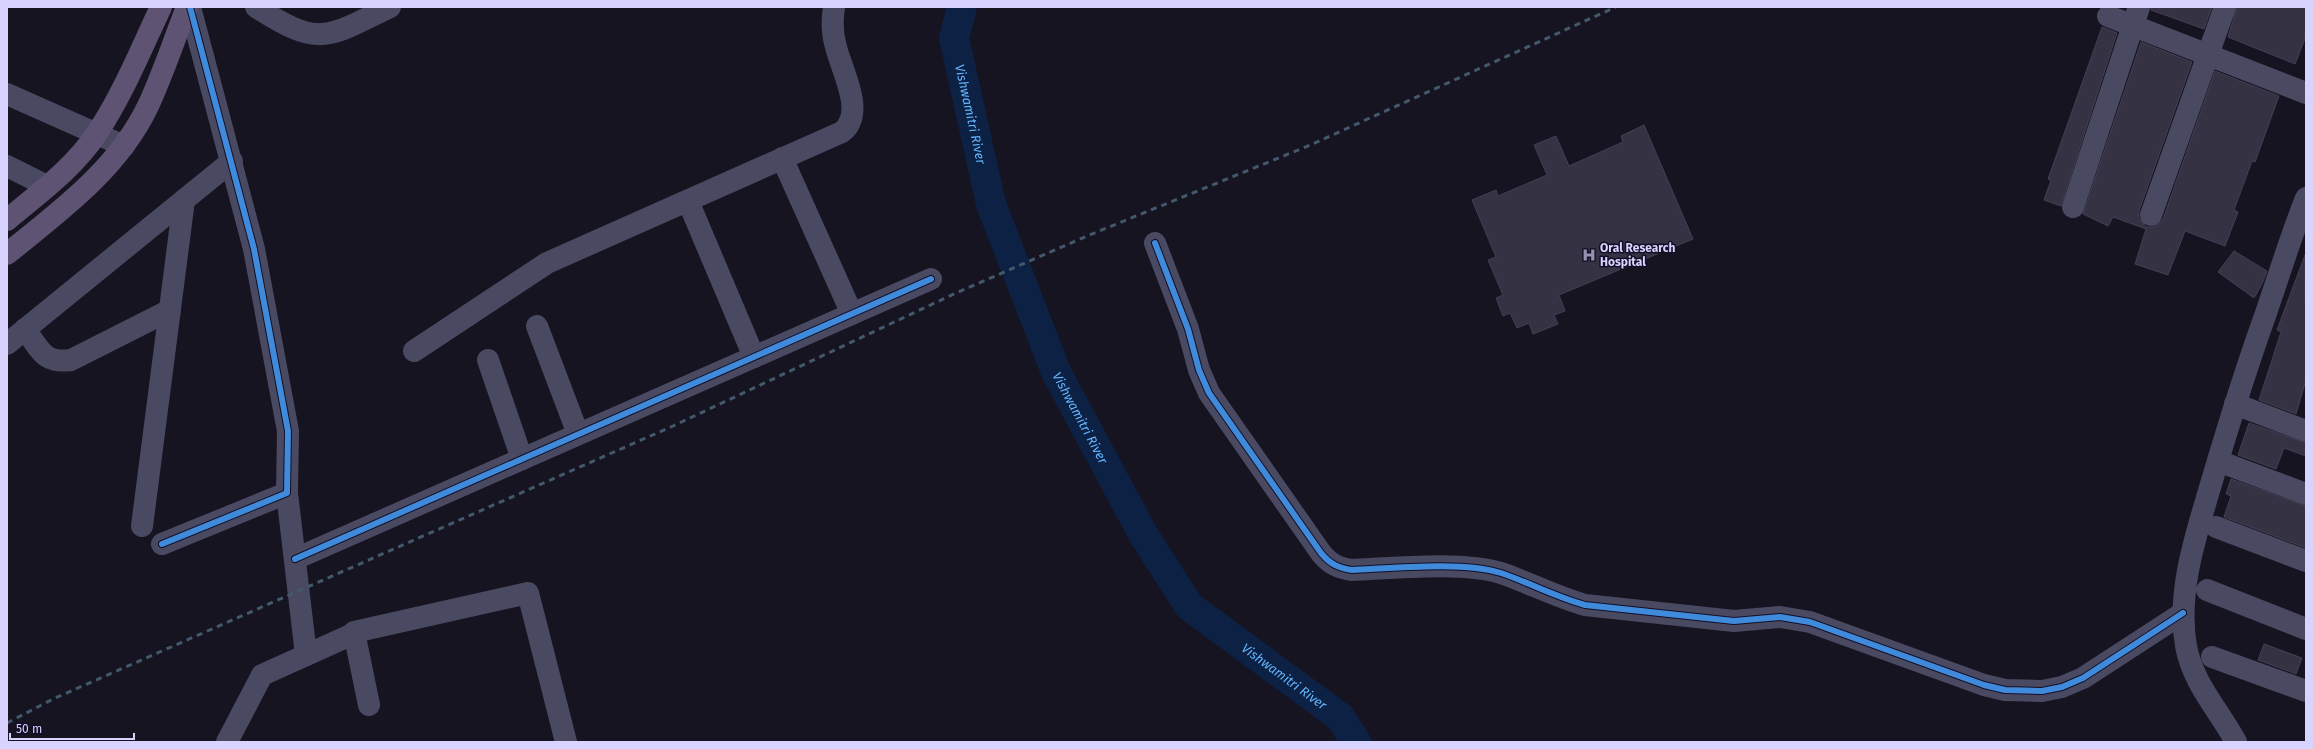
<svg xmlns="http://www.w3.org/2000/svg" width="2313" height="749" viewBox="0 0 2313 749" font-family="'Fira Sans',sans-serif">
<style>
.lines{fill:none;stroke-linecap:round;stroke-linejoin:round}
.river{stroke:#0d2144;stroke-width:30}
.building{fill:#343243;stroke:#433f54}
.minor{stroke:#4a4962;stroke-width:22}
.major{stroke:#5e5373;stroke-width:22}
.rail{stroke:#43596b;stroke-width:3;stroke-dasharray:6 5;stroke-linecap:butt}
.cycleway-casing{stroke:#130f26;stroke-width:8}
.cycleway{stroke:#408adc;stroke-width:6}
.labels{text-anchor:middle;stroke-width:3;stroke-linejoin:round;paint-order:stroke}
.poi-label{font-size:12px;font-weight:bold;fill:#d9d4ff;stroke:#130f26;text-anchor:start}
.water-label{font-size:13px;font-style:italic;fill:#62b6ff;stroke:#130f26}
</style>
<rect width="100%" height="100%" fill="#161421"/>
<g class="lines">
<path class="river" id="s1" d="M962,7L954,38L991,204L1056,372L1143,534L1189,606L1340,717L1356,742"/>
</g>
<g class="building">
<path d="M2151,7H2212L2204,29L2151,10Z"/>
<path d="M2237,7H2306V36L2295,64L2228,37Z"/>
<path d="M2102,27L2117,33L2061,206L2044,200L2051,180L2048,179Z"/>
<path d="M2141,42L2192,62L2139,211V218L2146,227H2154L2163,219L2215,71L2279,96L2255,162L2252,161L2234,210L2238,212L2225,246L2185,231L2168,275L2135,264L2146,229L2113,217L2108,226L2083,214Z"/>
<path d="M1644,125L1693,239L1559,295L1565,311L1554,315L1558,324L1533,334L1529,323L1517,328L1510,313L1503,316L1496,298L1503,295L1488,260L1496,257L1472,200L1496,190L1498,196L1547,175L1534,145L1556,136L1569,166L1623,142L1621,136Z"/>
<path d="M2234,251L2267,271L2262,284L2254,298L2218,272Z"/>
<path d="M2305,255L2306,380L2296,414L2259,400L2281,332L2277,330Z"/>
<path d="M2249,423L2306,443V456L2284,448L2276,469L2238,455Z"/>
<path d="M2231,479L2306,506V548L2224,517L2231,496L2226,494Z"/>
<path d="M2264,644L2302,658L2296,674L2258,660Z"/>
</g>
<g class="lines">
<g class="minor">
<path d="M256,7C320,48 326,38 390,7"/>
<path d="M2108,16L2306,93"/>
<path d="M7,94L124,146"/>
<path d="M782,158L852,314"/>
<path d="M7,166L47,186"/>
<path d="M688,201L754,357"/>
<path d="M2073,207L2139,7"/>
<path d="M2151,215L2225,7"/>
<path d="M1155,243L1188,329L1199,370L1209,393L1321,553C1330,564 1338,568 1352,570C1393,568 1464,561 1501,573C1530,583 1556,597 1585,605L1734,621L1780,617L1810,622L1984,685L2005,690L2042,691L2062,687L2083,678L2183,613"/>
<path d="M537,326L578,434"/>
<path d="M25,329C40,349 43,364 71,360L170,310"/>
<path d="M7,344L232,161"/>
<path d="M414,351L547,263L842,132C866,113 842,72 836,47C832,34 832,20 834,7"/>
<path d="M488,360L522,459"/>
<path d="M2235,404L2306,431"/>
<path d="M2218,461L2306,494"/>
<path d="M287,493L306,655"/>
<path d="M142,526L184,200"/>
<path d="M2216,527L2306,561"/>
<path d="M162,544L287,493L288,431L254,249L190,7"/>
<path d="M295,559L931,279"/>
<path d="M2207,590L2306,629"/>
<path d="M2212,657L2306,691"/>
<path d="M369,705L354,632L528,593L566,742"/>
<path d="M227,742L262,675L353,634"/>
<path d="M2236,742C2219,710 2193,684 2186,646C2176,589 2198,529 2214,474C2230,420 2247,366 2266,313C2279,275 2291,236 2306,198"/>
</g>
<g class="major">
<path d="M7,220C38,194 75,167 97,133C123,94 141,49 161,7"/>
<path d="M7,254C60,211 118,169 148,106C163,74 174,40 187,7"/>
</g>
<path class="rail" d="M7,723L53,699L673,426L956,293L1087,236L1308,146L1616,7"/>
<g class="cycleway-casing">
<g id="cycleway">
<path d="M1155,243L1188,329L1199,370L1209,393L1321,553C1330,564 1338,568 1352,570C1393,568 1464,561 1501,573C1530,583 1556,597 1585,605L1734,621L1780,617L1810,622L1984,685L2005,690L2042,691L2062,687L2083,678L2183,613"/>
<path d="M162,544L287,493L288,431L254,249L190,7"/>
<path d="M295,559L931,279"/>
</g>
</g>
<use href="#cycleway" class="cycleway"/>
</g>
<defs>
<g id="hospital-bare" transform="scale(1.08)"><path d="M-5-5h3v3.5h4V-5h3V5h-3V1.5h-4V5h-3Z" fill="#9591b1" stroke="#130f26" stroke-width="2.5" paint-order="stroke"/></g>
</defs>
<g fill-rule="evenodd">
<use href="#hospital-bare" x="1589" y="255"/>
</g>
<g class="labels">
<g class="poi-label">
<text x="1600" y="252">Oral Research<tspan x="1600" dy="14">Hospital</tspan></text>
</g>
<g class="water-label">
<text dy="5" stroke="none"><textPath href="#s1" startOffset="110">Vishwamitri River</textPath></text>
<text dy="5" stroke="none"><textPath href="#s1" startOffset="434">Vishwamitri River</textPath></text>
<text dy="5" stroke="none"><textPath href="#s1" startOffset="770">Vishwamitri River</textPath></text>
</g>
</g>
<rect width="2313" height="749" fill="none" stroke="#d9d4ff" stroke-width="16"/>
<path d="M10 733v6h124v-6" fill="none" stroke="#d9d4ff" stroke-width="2"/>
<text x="16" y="733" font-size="12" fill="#d9d4ff" stroke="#130f26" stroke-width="3" paint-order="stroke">50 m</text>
</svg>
